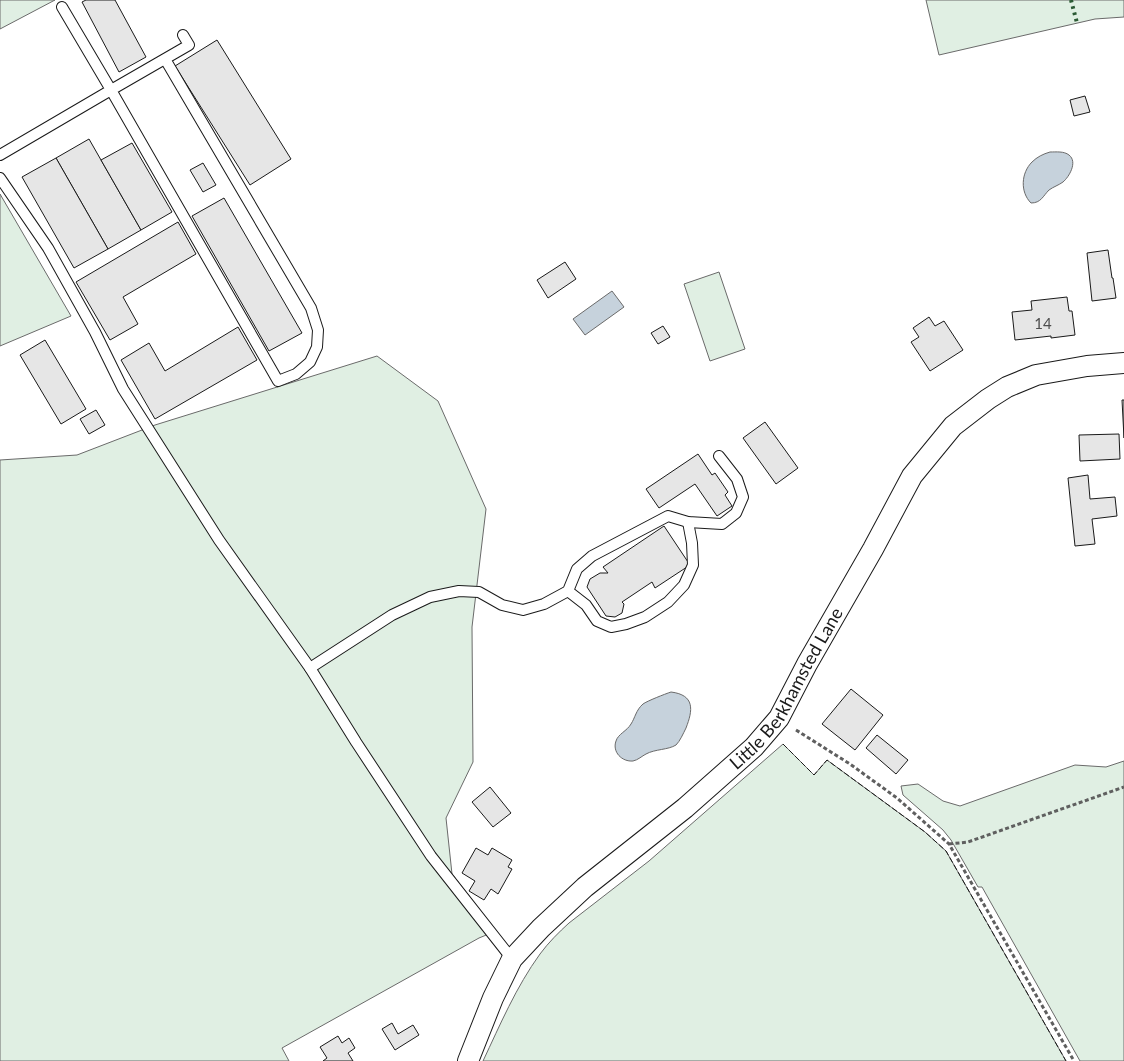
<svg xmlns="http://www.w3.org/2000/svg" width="1124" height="1061" viewBox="0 0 1124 1061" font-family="Lato,sans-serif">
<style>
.green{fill:#e0efe3;stroke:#6a6a6a}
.water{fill:#c6d2dc;stroke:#6a6a6a}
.building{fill:#e6e6e6;stroke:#1a1a1a}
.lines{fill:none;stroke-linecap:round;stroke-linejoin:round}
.lane-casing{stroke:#1a1a1a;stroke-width:12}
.street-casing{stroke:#1a1a1a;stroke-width:22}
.path{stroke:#5f5f5f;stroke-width:3;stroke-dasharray:4 2.5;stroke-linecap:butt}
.lane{stroke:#fff;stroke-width:10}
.street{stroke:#fff;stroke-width:20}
.hedge{stroke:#2b5a34;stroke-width:4;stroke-dasharray:2.5 4;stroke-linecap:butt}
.fence{stroke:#1a1a1a;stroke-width:1;stroke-dasharray:6 2.5;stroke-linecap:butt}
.labels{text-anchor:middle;stroke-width:4;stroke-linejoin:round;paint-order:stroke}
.number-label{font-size:15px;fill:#4d4d4d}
.street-label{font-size:18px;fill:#1a1a1a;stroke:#fff}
</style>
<rect width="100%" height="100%" fill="#fff"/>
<g class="green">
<path d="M0,0H55L0,29Z"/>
<path d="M926,0H1124V17L1095,19L939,55Z"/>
<path d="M0,194L71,316L0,346Z"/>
<path d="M719,272L745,349L710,361L684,284Z"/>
<path d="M377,356L438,401L486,509L472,627L473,762L446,818L452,874L496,931L479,938L282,1048L289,1061H0V460L77,455L155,425Z"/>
<path d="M783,744L814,775L827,760L925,832L946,851L1066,1061H483C500,1025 516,987 540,954C548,943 559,932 569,923L649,861Z"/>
<path d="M1124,761V1061H1080L982,887H978L951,840L943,830L903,795L901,786L918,784L943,801L960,806L1075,765L1106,767Z"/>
</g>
<g class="water">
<path d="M1050,152C1056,152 1064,151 1069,155C1078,162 1069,177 1063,182C1059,185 1053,187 1049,190C1043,196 1041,203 1031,203C1020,192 1021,173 1032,162C1037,157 1043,154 1050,152Z"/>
<path d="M612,291L624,307L585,335L573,319Z"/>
<path d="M671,692C695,695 693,710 686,728C683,734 680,741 676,745C668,750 655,749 646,754C642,756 638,760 633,761C622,762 612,752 616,741C618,734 627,731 631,724C635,718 636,710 643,704C647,701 665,694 671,692Z"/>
</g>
<g class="building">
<path d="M86,0H115L146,57L119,72L82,2Z"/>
<path d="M217,40L291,159L250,185L175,66Z"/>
<path d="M1085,96L1090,112L1074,116L1070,100Z"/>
<path d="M89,139L141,230L108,249L56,158Z"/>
<path d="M132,143L172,212L141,230L101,160Z"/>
<path d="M56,158L108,249L74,268L22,177Z"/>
<path d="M203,163L216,185L203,192L190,170Z"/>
<path d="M224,198L302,333L269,351L192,216Z"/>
<path d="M178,222L196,254L123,297L138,324L110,340L76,282Z"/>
<path d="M1108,250L1112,278H1113L1116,298L1092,301L1087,253Z"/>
<path d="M565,262L576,279L548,298L537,280Z"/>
<path d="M1067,297L1069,311H1072L1075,335L1051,338V336L1015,340L1012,312L1032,310L1031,301Z"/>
<path d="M929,317L935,326L944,321L963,350L930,371L911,342L919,337L913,328Z"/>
<path d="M663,326L670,337L658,344L651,333Z"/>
<path d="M238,327L257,360L155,419L121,360L149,343L165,371Z"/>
<path d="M45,340L86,409L61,424L20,355Z"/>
<path d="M1122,400H1124V438Z"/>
<path d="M96,410L105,425L89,434L80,419Z"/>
<path d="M765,422L798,468L776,484L743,438Z"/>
<path d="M1119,434L1120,459L1080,461L1079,435Z"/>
<path d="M698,454L712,475L715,473L728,492L725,495L732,506L717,516L695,484L659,508L646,489Z"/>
<path d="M1088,475L1090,499L1115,497L1117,516L1092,519L1095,544L1075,546L1068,478Z"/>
<path d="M664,526L690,565L655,588L652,582L622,602L624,604L622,613L615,617L606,616L587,587L590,579L600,573H608L603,567Z"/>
<path d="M851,689L883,715L855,750L822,724Z"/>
<path d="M877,735L908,760L896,774L866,748Z"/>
<path d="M490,787L511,813L493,827L472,802Z"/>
<path d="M476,848L488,855L492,848L512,860L508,867L512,869L498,894L491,889L484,900L469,891L475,881L462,873Z"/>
<path d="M392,1023L398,1034L413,1025L419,1035L395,1050L382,1029Z"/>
<path d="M338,1036L342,1043L349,1038L355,1048L348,1053L353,1061H323L327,1058L320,1047Z"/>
</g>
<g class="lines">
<g class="lane-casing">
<g id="lane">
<path d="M165,59L311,308L318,330L317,347L310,362L296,374L278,381L111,90L189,45L183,35"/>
<path d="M0,155L111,90L62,7"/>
<path d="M0,178L48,248L95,332L123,389L219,540L310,668L356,742L431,856L512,959"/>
<path d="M568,591L586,605L597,621L611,627L626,624L645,617L668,602L684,585L693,565L692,543L688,522"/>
<path d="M310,668L392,615L430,597L459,591L479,592L502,605L523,610L544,604L568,591L577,569L592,556L668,516L688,522L722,524L736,513L743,497L737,479L719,456"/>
</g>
</g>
<g class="street-casing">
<g id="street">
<path id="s1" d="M468,1061L493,998L512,959L541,928L585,887L685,808L754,747L779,718L807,664L873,549L912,476L953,426L988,399L1007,387L1036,375L1087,366L1124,363"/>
</g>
</g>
<g class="path">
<path d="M796,730L850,764L897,798L949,844L1074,1061"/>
<path d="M949,844L968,842L1124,787"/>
</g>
<use href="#lane" class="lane"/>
<use href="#street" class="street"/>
<path class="hedge" d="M1071,0L1077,23"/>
<path class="fence" d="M783,744L814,775L827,760L925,832L946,851L1066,1061"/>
</g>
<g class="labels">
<g class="number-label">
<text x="1043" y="329">14</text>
</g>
<g class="street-label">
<text dy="6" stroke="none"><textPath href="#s1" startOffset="500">Little Berkhamsted Lane</textPath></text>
</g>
</g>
</svg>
